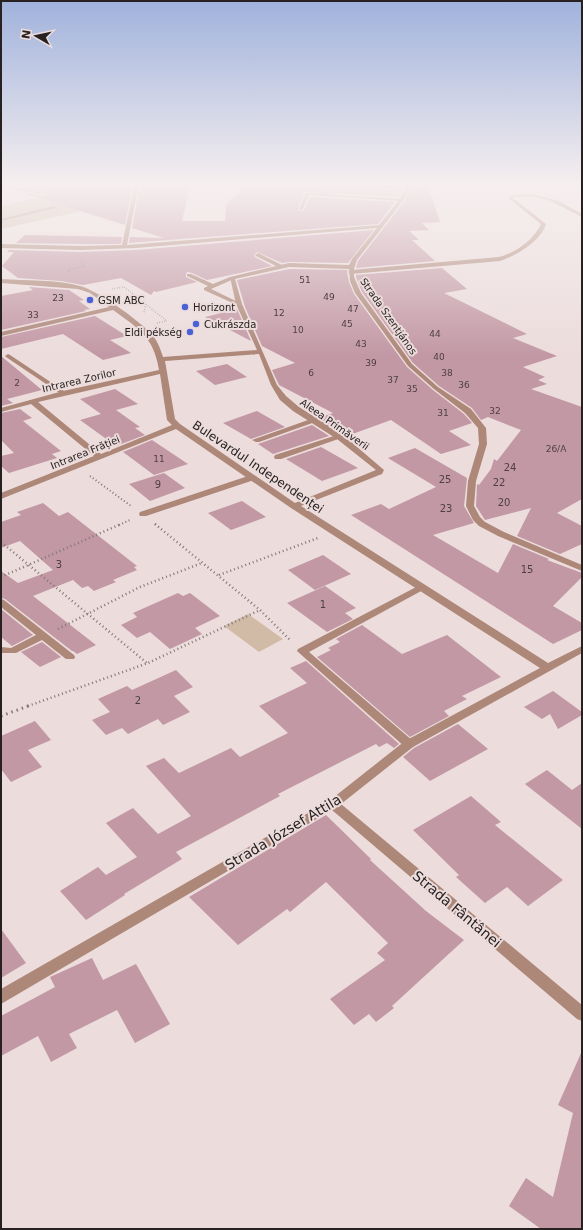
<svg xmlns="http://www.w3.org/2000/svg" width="583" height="1230" viewBox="0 0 583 1230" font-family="'DejaVu Sans',sans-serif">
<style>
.green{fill:#d1baa6}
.building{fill:#c298a5}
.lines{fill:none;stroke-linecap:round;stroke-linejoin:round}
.path-far4{stroke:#827777;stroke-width:1;stroke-dasharray:0.5 1.5;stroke-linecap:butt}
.path-far3{stroke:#827777;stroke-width:1.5;stroke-dasharray:0.5 2;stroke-linecap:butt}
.path-far2{stroke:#827777;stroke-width:2;stroke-dasharray:1 2.5;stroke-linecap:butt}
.path-far1{stroke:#827777;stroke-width:2.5;stroke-dasharray:1 3;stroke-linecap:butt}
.path{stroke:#827777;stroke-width:3;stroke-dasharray:1.5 4;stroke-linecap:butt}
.lane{fill:#ad8778;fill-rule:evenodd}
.street{fill:#ad8778;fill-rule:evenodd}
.poi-dot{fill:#4b62d6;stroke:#ecdcdc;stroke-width:1.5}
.labels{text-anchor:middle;stroke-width:4;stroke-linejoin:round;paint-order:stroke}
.far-number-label{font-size:9px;fill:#4e3f42}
.far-poi-label{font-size:10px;fill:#272121;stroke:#ecdcdc;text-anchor:start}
.far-street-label{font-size:10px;fill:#272121;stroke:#ecdcdc}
.number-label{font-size:10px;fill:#4e3f42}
.street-label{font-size:12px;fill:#272121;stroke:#ecdcdc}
.near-street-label{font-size:14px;fill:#272121;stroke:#ecdcdc}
</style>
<rect width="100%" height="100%" fill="#ecdcdc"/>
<g class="green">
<path d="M90,185L127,201L1,229V206Z"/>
<path d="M248,614L283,639L259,652L224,626Z"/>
</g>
<g class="building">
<path d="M6,183H95L96,186L133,184L125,225L20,192L42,195L45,194L43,191Z"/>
<path d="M179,183L182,187H190L182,221H225L226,205L247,184L401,194L399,197L307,192L304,193L298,209L299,211L304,210L310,197L395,202L378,224L129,243L130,237L164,238L132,228L140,184Z"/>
<path d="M303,183L368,185V183H407L403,190Z"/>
<path d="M414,183H427L440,222L422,223L429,230L409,231L419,240H412L435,261L356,268L358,261L404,202Z"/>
<path d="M374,230L348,263L289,262L282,263L257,252L254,255L255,257L272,266L207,280L192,273L187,272L186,274V277L197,282L156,292L154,291L151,295L121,278L83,285L61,281L18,278L2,266L14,252H7L9,250L80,252L136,250Z"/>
<path d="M25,235L122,237L121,244H80L16,243Z"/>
<path d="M442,268L467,289L444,293L527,334L513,338L557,356L523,367L545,377L538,380L547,384L531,389L582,407V499L557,513L582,526V544L560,554L517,536L531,508L485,520L476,506L477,484L479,485L491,469L494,459L497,461L521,430L488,417L481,420L472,408L439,386L413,363L362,292L356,277V275Z"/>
<path d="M289,269L348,270L347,272L349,282L354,294L407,367L433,390L464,414L472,423L449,431L471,445L441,454L391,420L347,436L319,418L333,413L279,385L272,370L295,363L262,346L245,307L237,280Z"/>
<path d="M29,287L69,290L84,300L79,301L90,309L84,310L86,311L1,330V296L33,290Z"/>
<path d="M237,309L251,341L205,317Z"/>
<path d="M95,316L127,336L110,340L131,353L103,360L63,334L1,349V337Z"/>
<path d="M1,356L42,390L7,399L13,403L1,406Z"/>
<path d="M227,364L247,377L215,385L196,371Z"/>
<path d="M115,389L138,404L116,410L140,427L135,428L145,435L116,446L80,420L101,414L80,399Z"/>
<path d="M20,409L32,418L23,421L61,451L52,454L57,458L9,473L1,466V456L14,453L1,440V413Z"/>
<path d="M257,411L285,427L251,439L223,423Z"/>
<path d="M312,425L329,436L273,454L258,444Z"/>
<path d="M152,440L188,464L154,475L123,452Z"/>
<path d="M321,447L358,468L322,481L286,459Z"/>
<path d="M415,448L467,478L464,506L474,523L433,535L498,573L513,544L549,559L547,560L582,573V577L553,606L582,623V630L553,644L351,515L381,504L389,509L436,487L388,458Z"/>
<path d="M164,473L185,488L150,501L129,484Z"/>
<path d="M242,501L266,517L231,530L208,513Z"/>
<path d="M43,503L59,516L68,512L137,566L134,567L137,570L113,580L116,582L94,591L88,586L82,588L73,580L33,596L96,645L77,654L73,651H72L5,599L1,598V571L18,583L53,570L20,541L1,548V522L21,515L17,512Z"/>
<path d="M323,555L351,574L315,590L288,570Z"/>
<path d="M325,586L356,608L345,613L353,619L327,632L287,603Z"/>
<path d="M178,593L183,596L190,593L220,616L195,628L202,634L170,649L150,632L137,638L121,625L137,617L133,613Z"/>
<path d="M1,609L33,635L12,646L1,637Z"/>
<path d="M362,625L402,654L447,635L501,677L462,696L467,699L444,711L449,716L410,737L317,657L331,650L328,648L340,642L336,639Z"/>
<path d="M42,642L61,657L40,667L21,652Z"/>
<path d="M306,661L399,744L394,748L387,743L379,747L376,744L278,794L280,796L176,852L182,859L124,894L125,895L86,920L60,891L98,867L106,875L137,857L106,823L133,808L158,834L191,816L146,766L164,758L179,773L231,748L240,757L288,733L259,706L307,683L290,668Z"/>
<path d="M176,670L193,687L174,696L190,712L163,725L158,719L128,734L122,728L106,735L92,720L110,712L98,699L127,686L132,690Z"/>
<path d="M553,691L582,712V715L558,729L550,714L542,719L524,707Z"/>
<path d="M35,721L51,740L28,750L42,767L11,782L1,769V736Z"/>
<path d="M458,724L488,749L430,781L403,757L414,748Z"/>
<path d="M547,770L572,790L582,783V829L525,784Z"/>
<path d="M471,796L501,822L495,825L563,880L528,906L507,887L485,903L456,877L459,875L413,830Z"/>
<path d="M326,815L371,859L370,860L426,911L464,940L392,1006L394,1008L376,1022L369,1014L354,1025L330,999L385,960L377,953L388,943L326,882L290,912L287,909L238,945L189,897Z"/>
<path d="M1,929L26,963L1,978Z"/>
<path d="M92,958L103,980L136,964L170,1024L135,1043L117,1010L69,1034L77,1048L51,1062L38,1036L1,1056V1016L55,987L50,977Z"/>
<path d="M582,1051V1229H541L509,1206L526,1178L553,1197L573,1113L558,1105Z"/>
</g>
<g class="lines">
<path class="path-far4" d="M69,271L71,269L85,266L80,262"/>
<g class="path-far3">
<path d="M68,272L70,270"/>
<path d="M112,289L124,287L167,321"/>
<path d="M130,300L146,303L144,313"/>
<path d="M157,323L167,321"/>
</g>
<g class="path-far2">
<path d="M90,476L131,506"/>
<path d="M155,524L156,525"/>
<path d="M119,525L130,520"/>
</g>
<g class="path-far1">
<path d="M155,524L260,610L291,641"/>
<path d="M1,542L147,663"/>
<path d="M219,575L318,538"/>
<path d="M1,577L121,524"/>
<path d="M58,629L140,587L202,563"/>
<path d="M28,706L148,663L260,610"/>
</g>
<path class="path" d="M1,716L31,705"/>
<g class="lane">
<path d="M248,183H277L409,192L407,193Z"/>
<path d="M307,193L401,199L403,200L401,201L309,195L303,209L299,210L305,194Z"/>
<path d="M533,194L559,201L582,214V217L548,200L533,197H514L513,198L546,224C541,241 516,256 500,261L351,274L348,272L351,270L499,257C515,253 534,240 541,224L508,198L513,195Z"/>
<path d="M54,206L56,208L1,221V219Z"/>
<path d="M258,253L282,265L283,266L278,267L256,256L255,255Z"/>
<path d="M187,274H191L213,284L230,277H234V279L211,289L242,304L237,305L204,290V288L208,286L187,276Z"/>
<path d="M8,354L10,355L67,393L63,395L61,394L6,357L5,356Z"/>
<path d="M311,419H317L318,421L259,442H256L252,440Z"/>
<path d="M337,435H343L344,437L281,459H275L274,457L275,455Z"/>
<path d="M248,476H254L255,478L254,480L146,516H140L139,514L140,512Z"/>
<path d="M420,585L423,586L425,588L423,590L309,652L413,741L415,744L413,747H405L297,651L298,649Z"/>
<path d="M1,599L4,600L74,655L75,657L74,659H66L42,640L16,653H1V647L11,648L36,635L1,607Z"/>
</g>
<g class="street">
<path d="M135,183H139L127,245L379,225L399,200L409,183H413L403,201L357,260L354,269V277L361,293L412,364L438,387L471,409L486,428L487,444L476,481L474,506L480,517L485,522L504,532L582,565V571L498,536L479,526L473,520L466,506L468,481L479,444L478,428L465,413L434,389L408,366L355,293L350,281L349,269L289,267L235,279L242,304L277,385L286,396L299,407L343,435L384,470L382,474L301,506L548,663L582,646V653L413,747L341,804L582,1005V1021L577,1019L332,810L1,1004V989L329,801L405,741L540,668L291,508L176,429L1,499V493L94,456L31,404L1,412V408L63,391L159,370C154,337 138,328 113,310L1,336V332L109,307L90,293L78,289L1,283V279C27,281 55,279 80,286C97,290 147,325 156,340C159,345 161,351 163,357L257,350L236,304L230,277L289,263L349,265L352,259L377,228L136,248L80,250L1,248V244L80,246L122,245ZM259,354L271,385L280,400L293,411L337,439L376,470L295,503L180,424L175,419L165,361ZM160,374L167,420L172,425L101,454L38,402Z"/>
<path d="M1,185L42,192L44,193L42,194L1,187Z"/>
</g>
</g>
<linearGradient id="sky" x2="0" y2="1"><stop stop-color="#a0b2dc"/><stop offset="0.52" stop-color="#f6efef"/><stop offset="1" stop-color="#f6efef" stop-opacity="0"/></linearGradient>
<rect width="583" height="355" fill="url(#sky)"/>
<g class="poi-dot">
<circle cx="90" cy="300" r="4"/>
<circle cx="185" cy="307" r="4"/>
<circle cx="196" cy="324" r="4"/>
<circle cx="190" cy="332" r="4"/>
</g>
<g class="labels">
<g class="far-number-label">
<text x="305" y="283">51</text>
<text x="329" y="300">49</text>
<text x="58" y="301">23</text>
<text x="353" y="312">47</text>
<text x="279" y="316">12</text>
<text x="33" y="318">33</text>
<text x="347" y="327">45</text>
<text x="298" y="333">10</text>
<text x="435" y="337">44</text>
<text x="361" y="347">43</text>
<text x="439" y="360">40</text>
<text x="371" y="366">39</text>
<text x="311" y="376">6</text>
<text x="447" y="376">38</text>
<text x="393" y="383">37</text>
<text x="17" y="386">2</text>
<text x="464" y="388">36</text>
<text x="412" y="392">35</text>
<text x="495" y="414">32</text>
<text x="443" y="416">31</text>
<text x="556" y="452">26/A</text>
<text x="159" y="462">11</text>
</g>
<g class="far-poi-label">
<text x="98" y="304">GSM ABC</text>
<text x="193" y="311">Horizont</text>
<text x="204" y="328">Cukrászda</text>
<text x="182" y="336" text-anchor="end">Eldi pékség</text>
</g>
<g class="far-street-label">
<text transform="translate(389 316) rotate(55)" y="4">Strada Szentjános</text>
<text transform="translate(79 380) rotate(-13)" y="4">Intrarea Zorilor</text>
<text transform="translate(335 424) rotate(35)" y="4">Aleea Primăverii</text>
<text transform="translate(85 452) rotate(-22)" y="4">Intrarea Frăției</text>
</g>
<g class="number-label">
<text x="510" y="471">24</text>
<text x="445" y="483">25</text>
<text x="499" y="486">22</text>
<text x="158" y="488">9</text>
<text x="504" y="506">20</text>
<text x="446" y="512">23</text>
<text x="59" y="568">3</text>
<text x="527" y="573">15</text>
<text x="323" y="608">1</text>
<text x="138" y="704">2</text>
</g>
<g class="street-label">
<text transform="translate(258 467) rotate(34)" y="4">Bulevardul Independenței</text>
</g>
<g class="near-street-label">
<text transform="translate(283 832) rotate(-31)" y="5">Strada József Attila</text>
<text transform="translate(457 909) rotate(40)" y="5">Strada Fântânei</text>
</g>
</g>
<rect width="583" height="1230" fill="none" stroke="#272121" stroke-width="4"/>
<g transform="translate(36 36) rotate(279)" stroke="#ecdcdc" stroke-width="3" paint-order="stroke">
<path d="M0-3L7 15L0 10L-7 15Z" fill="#272121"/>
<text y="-6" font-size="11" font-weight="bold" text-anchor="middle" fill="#272121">N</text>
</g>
</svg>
